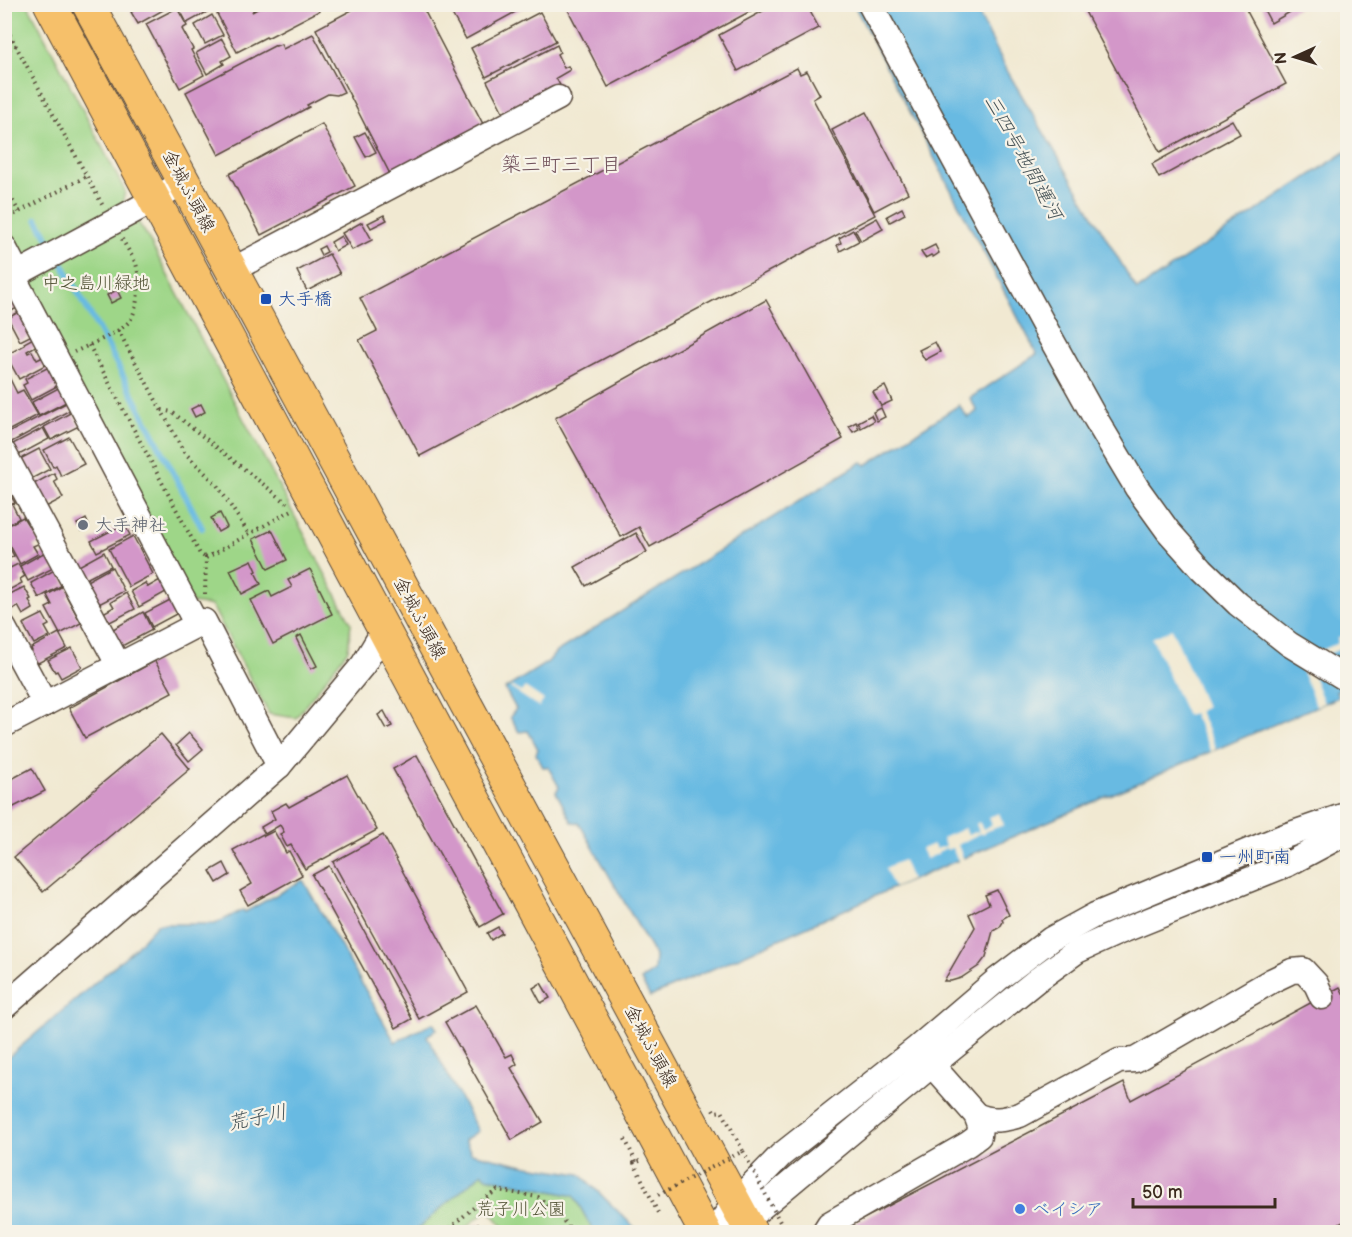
<svg xmlns="http://www.w3.org/2000/svg" width="1352" height="1237" viewBox="0 0 1352 1237" font-family="'Balsamiq Sans','Klee One',sans-serif">
<style>
.green{fill:#9ed688;stroke:#6c8053;stroke-width:1.5}
.water{fill:#67bae2;stroke:#517280;stroke-width:1.5}
.pier{fill:#f1e9d2}
.lines{fill:none;stroke-linecap:round;stroke-linejoin:round}
.stream{stroke:#67bae2;stroke-width:6}
.building{fill:#d397c9}
.minor-casing{stroke:#564739;stroke-width:27}
.major-casing{stroke:#564739;stroke-width:34}
.path{stroke:#564739;stroke-width:4;stroke-dasharray:1.5 4.5;stroke-linecap:butt}
.minor{stroke:#fff;stroke-width:24}
.major{stroke:#f6c06b;stroke-width:32}
.path-bridge{stroke:#564739;stroke-width:4;stroke-dasharray:1.5 4.5;stroke-linecap:butt}
.transit-dot{fill:#1a4fb4;stroke:#f7f3e8;stroke-width:2}
.worship-dot{fill:#6b7280;stroke:#f7f3e8;stroke-width:2}
.shop-dot{fill:#3f7fe0;stroke:#f7f3e8;stroke-width:2}
.labels{text-anchor:middle;stroke-width:4.5;stroke-linejoin:round;paint-order:stroke}
.street-label{font-size:18px;fill:#3b2a1e;stroke:#f7f3e8}
.park-label{font-size:18px;fill:#545538;stroke:#f7f3e8}
.transit-label{font-size:18px;fill:#164399;stroke:#f7f3e8;text-anchor:start}
.worship-label{font-size:18px;fill:#5b616d;stroke:#f7f3e8;text-anchor:start}
.shop-label{font-size:18px;fill:#366cbe;stroke:#f7f3e8;text-anchor:start}
.water-label{font-size:20px;font-style:italic;fill:#485559;stroke:#f7f3e8}
.neighbourhood-label{font-size:20px;fill:#70505a;stroke:#f7f3e8}
</style>
<rect width="100%" height="100%" fill="#f7f3e8"/>
<filter id="ink" filterUnits="userSpaceOnUse"><feTurbulence type="fractalNoise" baseFrequency=".0167" numOctaves="2"/><feDisplacementMap in="SourceGraphic" scale="12" xChannelSelector="R" yChannelSelector="G"/><feConvolveMatrix kernelMatrix="1 2 1 2 8 2 1 2 1" color-interpolation-filters="sRGB"/></filter>
<filter id="wash" filterUnits="userSpaceOnUse"><feTurbulence type="fractalNoise" baseFrequency=".008" numOctaves="4" result="noise"/><feDisplacementMap in="SourceGraphic" scale="24" xChannelSelector="R" yChannelSelector="G"/><feGaussianBlur stdDeviation="1.35" result="paint"/><feColorMatrix in="noise" values="0 0 0 0 0 0 0 0 0 0 0 0 0 0 0 0 0 1.4 0 .05"/><feComposite in="paint" operator="in"/></filter>
<g filter="url(#wash)">
<rect width="100%" height="100%" fill="#f1e9d2"/>
<g class="green">
<path d="M5,5H28L125,191L123,200L146,234L351,623L348,650L296,718L269,714L212,606L192,603L30,299L15,253L5,230Z"/>
<path d="M482,1173L486,1177L574,1196L594,1232H508L488,1209L461,1232H414Z"/>
</g>
<g class="water">
<path d="M854,5H974L1009,74L1137,290L1347,151V693L1344,687L1336,691L1338,697L884,892L650,997L641,980L654,971L655,956L579,823L572,822L556,792L559,787L548,767H543L536,754L538,749L528,731L519,732L510,717L516,709L505,689L548,662L556,652L862,462L866,465L959,405L968,418L977,411L970,398L1037,354Z"/>
<path d="M303,880L395,1042L433,1023L437,1029L427,1036L478,1131L465,1140L471,1153L528,1166L580,1174L639,1232H594L574,1196L486,1177L482,1173L414,1232H5V1060L133,950L157,924H215L243,910L245,912Z"/>
</g>
<g class="pier">
<path d="M1172,629L1206,707L1199,711L1216,749L1211,752L1193,713L1187,716L1152,638Z"/>
<path d="M1346,634L1347,637V649H1340L1308,663L1324,703L1316,706L1299,664L1303,662L1302,659L1338,643L1337,638Z"/>
<path d="M511,686L521,692L525,687L544,700L539,707L510,688Z"/>
<path d="M999,813L1004,825L984,832V833L981,835L980,833L958,845L964,860L959,862L952,848L947,850L946,848L938,852V854L926,859L921,849L933,844L936,849L945,846L942,838L965,828L968,835L979,831L976,824L979,822L983,829L992,825L989,817Z"/>
<path d="M903,860L911,880L894,888L885,868Z"/>
</g>
<g class="lines">
<g class="stream">
<path d="M37,219L53,247"/>
<path d="M58,256L107,345L202,528"/>
</g>
</g>
<g id="blocks">
<g class="building">
<path d="M144,4H174L138,24L131,12Z"/>
<path d="M180,4H206L209,11L187,23L178,6Z"/>
<path d="M212,4H251L254,9L252,12L266,4H316L319,11L267,38L266,37L237,52Z"/>
<path d="M363,4H421L484,126L390,174L316,29Z"/>
<path d="M565,4H764L608,87Z"/>
<path d="M776,4H806L819,28L738,71L719,35Z"/>
<path d="M1081,4H1243L1286,84L1160,152Z"/>
<path d="M1261,4H1304L1271,23Z"/>
<path d="M447,5H528L466,39Z"/>
<path d="M177,8L187,26L182,29L193,49L191,50L204,75L180,88L146,24Z"/>
<path d="M540,12L556,41L486,77L471,48Z"/>
<path d="M212,15L223,35L205,44L195,25Z"/>
<path d="M313,34L344,92L337,95L328,94L307,105L309,107L219,155L186,92L276,45V46L281,44L283,49Z"/>
<path d="M222,39L231,56L222,61L224,64L207,74L196,53Z"/>
<path d="M557,45L560,52L557,54L564,68L568,66L570,70L556,78L561,87L505,116L487,81Z"/>
<path d="M797,68L800,74L807,71L820,95L813,99L875,215L420,456L359,340L377,331L360,298Z"/>
<path d="M866,112L908,193L874,211L832,130Z"/>
<path d="M1232,120L1240,134L1159,178L1152,164Z"/>
<path d="M322,124L355,186L261,235L229,174Z"/>
<path d="M365,132L376,152L366,157L355,137Z"/>
<path d="M902,208L905,214L890,222L887,216Z"/>
<path d="M384,215L387,220L371,228L368,223Z"/>
<path d="M877,218L883,229L861,241L855,230Z"/>
<path d="M362,222L372,240L352,250L342,233Z"/>
<path d="M853,230L859,241L840,251L837,245L841,243L839,238Z"/>
<path d="M341,236L346,245L335,251L331,242Z"/>
<path d="M935,245L939,253L933,257L931,255L925,258L921,252Z"/>
<path d="M324,246L327,252L321,255L318,249Z"/>
<path d="M329,254L340,274L307,291L297,271Z"/>
<path d="M117,290L121,298L111,303L107,295Z"/>
<path d="M14,298L19,307L4,315V304Z"/>
<path d="M766,300L843,439L650,547L639,527L621,537L555,418Z"/>
<path d="M22,310L34,334L20,341L8,318Z"/>
<path d="M37,336L41,343L27,351L28,353L32,351L37,360L47,355L51,362L19,379L6,355L25,345L24,343Z"/>
<path d="M935,342L940,352L925,360L919,350Z"/>
<path d="M4,359L9,367L5,369L17,393L23,390L38,415L4,433Z"/>
<path d="M51,366L61,384L31,400L23,385L27,383L25,379Z"/>
<path d="M64,385L68,401L39,416L32,402Z"/>
<path d="M885,386L892,401L881,406L873,392Z"/>
<path d="M68,402L72,409L8,444L4,435Z"/>
<path d="M201,404L205,412L195,417L191,409Z"/>
<path d="M881,408L885,417L877,421L873,412Z"/>
<path d="M72,412L79,426L51,440L44,427Z"/>
<path d="M871,415L874,421L861,428L858,422Z"/>
<path d="M856,422L859,429L853,432L849,426Z"/>
<path d="M43,428L49,439L15,457L9,446Z"/>
<path d="M69,437L84,464L61,476L56,465L53,467L44,450Z"/>
<path d="M39,449L50,469L29,480L18,460Z"/>
<path d="M54,473L57,479L54,481L63,498L42,509L30,486Z"/>
<path d="M4,478L18,492L11,496L15,503L12,504L19,518L10,524L23,517L28,525L30,524L40,543L33,546L38,554L20,564L4,534Z"/>
<path d="M220,513L227,527L218,532L211,518Z"/>
<path d="M86,519L89,526L81,531L77,524Z"/>
<path d="M124,524L130,535L97,552L91,541Z"/>
<path d="M272,530L287,560L268,569L253,539Z"/>
<path d="M636,533L647,552L586,586L575,567Z"/>
<path d="M133,536L153,574L129,587L109,549Z"/>
<path d="M8,545L14,556L8,559L9,562L6,563L8,568L4,570V547Z"/>
<path d="M49,550L57,566L28,581L20,566Z"/>
<path d="M104,552L111,566L84,580L77,567Z"/>
<path d="M252,560L257,571L255,572L261,584L242,594L230,570Z"/>
<path d="M18,564L25,576L20,579L22,583L9,590L7,586L4,587V571Z"/>
<path d="M112,567L124,591L97,605L85,582Z"/>
<path d="M58,568L66,583L39,598L31,583Z"/>
<path d="M310,569L332,614L273,644L251,600L269,591L272,597L292,587L288,580Z"/>
<path d="M160,580L166,592L139,607L131,591L145,583L148,587Z"/>
<path d="M66,584L71,594L67,597L81,623L60,634L46,608L52,605L47,595Z"/>
<path d="M24,587L31,599L29,600L33,609L23,615L18,606L6,613L4,610V597Z"/>
<path d="M126,593L135,609L108,623L103,613L114,607L111,602Z"/>
<path d="M172,599L180,612L152,627L145,613Z"/>
<path d="M143,612L152,630L122,646L113,629Z"/>
<path d="M43,614L49,625L45,627L50,636L34,644L23,624Z"/>
<path d="M59,633L67,648L36,664L30,652L32,651L31,648Z"/>
<path d="M301,635L317,666L311,669L296,638Z"/>
<path d="M72,648L82,667L61,678L57,671L55,672L48,660Z"/>
<path d="M155,661L172,692L85,738L69,708Z"/>
<path d="M384,711L392,726L386,729L378,715Z"/>
<path d="M189,733L203,749L189,761L176,745Z"/>
<path d="M161,734L190,769L43,892L14,857Z"/>
<path d="M417,755L503,914L480,927L393,769Z"/>
<path d="M32,768L45,791L4,812V783Z"/>
<path d="M347,775L377,830L305,869L291,845L287,847L280,834L284,832L280,825L265,834L261,827L275,819L271,811L286,803L289,807Z"/>
<path d="M274,831L286,853L289,851L302,875L248,905L240,891L252,884L233,850L263,834L264,836Z"/>
<path d="M383,835L468,992L419,1019L333,862Z"/>
<path d="M224,863L230,875L217,883L210,871Z"/>
<path d="M329,866L412,1019L396,1028L312,875Z"/>
<path d="M997,890L1009,915L1002,919L1003,922L1000,927L993,931L986,957L979,966L961,978L951,981H944L975,927L969,914L989,904L985,895Z"/>
<path d="M498,927L502,933L491,940L487,933Z"/>
<path d="M541,983L550,998L541,1003L533,988Z"/>
<path d="M1340,987L1347,1001V1220L1337,1225L1341,1232H846L844,1229L1124,1083L1131,1100Z"/>
<path d="M476,1005L506,1057L512,1054L517,1064L511,1068L543,1122L512,1140L445,1022Z"/>
<path d="M478,1224L485,1232H468Z"/>
<path d="M493,1226L499,1232H486Z"/>
</g>
</g>
</g>
<g filter="url(#ink)">
<use href="#blocks" fill-opacity="0" stroke="#564739" stroke-width="1.5"/>
<g class="lines">
<g class="minor-casing">
<g id="minor">
<path d="M870,4L1049,335L1094,416L1137,488L1168,531L1202,569L1238,604L1289,644L1348,680"/>
<path d="M4,247L18,274"/>
<path d="M232,270L558,98"/>
<path d="M13,276L197,625"/>
<path d="M4,281L154,200L184,181"/>
<path d="M4,453L119,666"/>
<path d="M4,628L45,704"/>
<path d="M4,725L204,621L279,766"/>
<path d="M4,1007L279,766L363,665L384,630"/>
<path d="M976,1115C992,1122 1003,1120 1020,1115L1119,1061L1135,1060L1273,980L1292,971L1303,970L1316,984L1322,997"/>
<path d="M732,1228L745,1221L932,1065L1037,980L1077,951L1117,933L1288,864L1348,832"/>
<path d="M714,1232L735,1202L781,1155L917,1048L998,979L1051,939L1095,915L1282,837L1348,814"/>
<path d="M824,1232L829,1224L968,1144L979,1136L980,1126L976,1115L923,1055"/>
</g>
</g>
<g class="major-casing">
<g id="major">
<path d="M50,4L705,1232"/>
<path d="M88,4L751,1232"/>
</g>
</g>
<g class="path">
<path d="M4,24L103,206"/>
<path d="M4,51L17,45"/>
<path d="M4,185L19,212"/>
<path d="M4,220L87,176"/>
<path d="M118,330L184,452L217,485L249,534"/>
<path d="M89,345L200,554L206,558"/>
<path d="M74,352C87,346 124,331 131,319C138,307 141,277 136,264C132,255 126,247 122,239"/>
<path d="M162,410L172,412L287,503"/>
<path d="M205,594L206,558L294,509"/>
<path d="M713,1109L715,1112L722,1111L743,1151"/>
<path d="M625,1139L636,1162"/>
<path d="M640,1161L634,1163L658,1213"/>
<path d="M445,1232L479,1203L497,1190L538,1197L552,1208L573,1232"/>
</g>
<use href="#minor" class="minor"/>
<use href="#major" class="major"/>
<path class="path-bridge" d="M658,1195L743,1151L781,1224L779,1232"/>
</g>
</g>
<g class="transit-dot">
<rect x="260" y="293" width="12" height="12" rx="3"/>
<rect x="1201" y="851" width="12" height="12" rx="3"/>
</g>
<circle class="worship-dot" cx="83" cy="525" r="6"/>
<circle class="shop-dot" cx="1020" cy="1209" r="6"/>
<g class="labels">
<g class="street-label">
<text transform="translate(189 191) rotate(62)" y="6">金城ふ頭線</text>
<text transform="translate(420 618) rotate(62)" y="6">金城ふ頭線</text>
<text transform="translate(651 1046) rotate(62)" y="6">金城ふ頭線</text>
</g>
<g class="park-label">
<text x="96" y="289">中之島川緑地</text>
<text x="521" y="1215">荒子川公園</text>
</g>
<g class="transit-label">
<text x="278" y="305">大手橋</text>
<text x="1219" y="863">一州町南</text>
</g>
<g class="worship-label">
<text x="95" y="531">大手神社</text>
</g>
<g class="shop-label">
<text x="1032" y="1215">ベイシア</text>
</g>
<g class="water-label">
<text transform="translate(1024 157) rotate(61)" y="7">三四号地間運河</text>
<text transform="translate(257 1117) rotate(-12)" y="7">荒子川</text>
</g>
<g class="neighbourhood-label">
<text x="561" y="171">築三町三丁目</text>
</g>
</g>
<rect width="1352" height="1237" fill="none" stroke="#f7f3e8" stroke-width="24"/>
<g transform="translate(1295 57) rotate(266)" stroke="#f7f3e8" stroke-width="4.5" paint-order="stroke">
<path d="M0-4.5L10 22L0 15L-10 22Z" fill="#3b2a1e"/>
<text y="-9" font-size="16" font-weight="bold" text-anchor="middle" fill="#3b2a1e">N</text>
</g>
<path d="M1133 1198v9h142v-9" fill="none" stroke="#3b2a1e" stroke-width="3"/>
<text x="1142" y="1198" font-size="18" fill="#3b2a1e" stroke="#f7f3e8" stroke-width="4.5" paint-order="stroke">50 m</text>
</svg>
